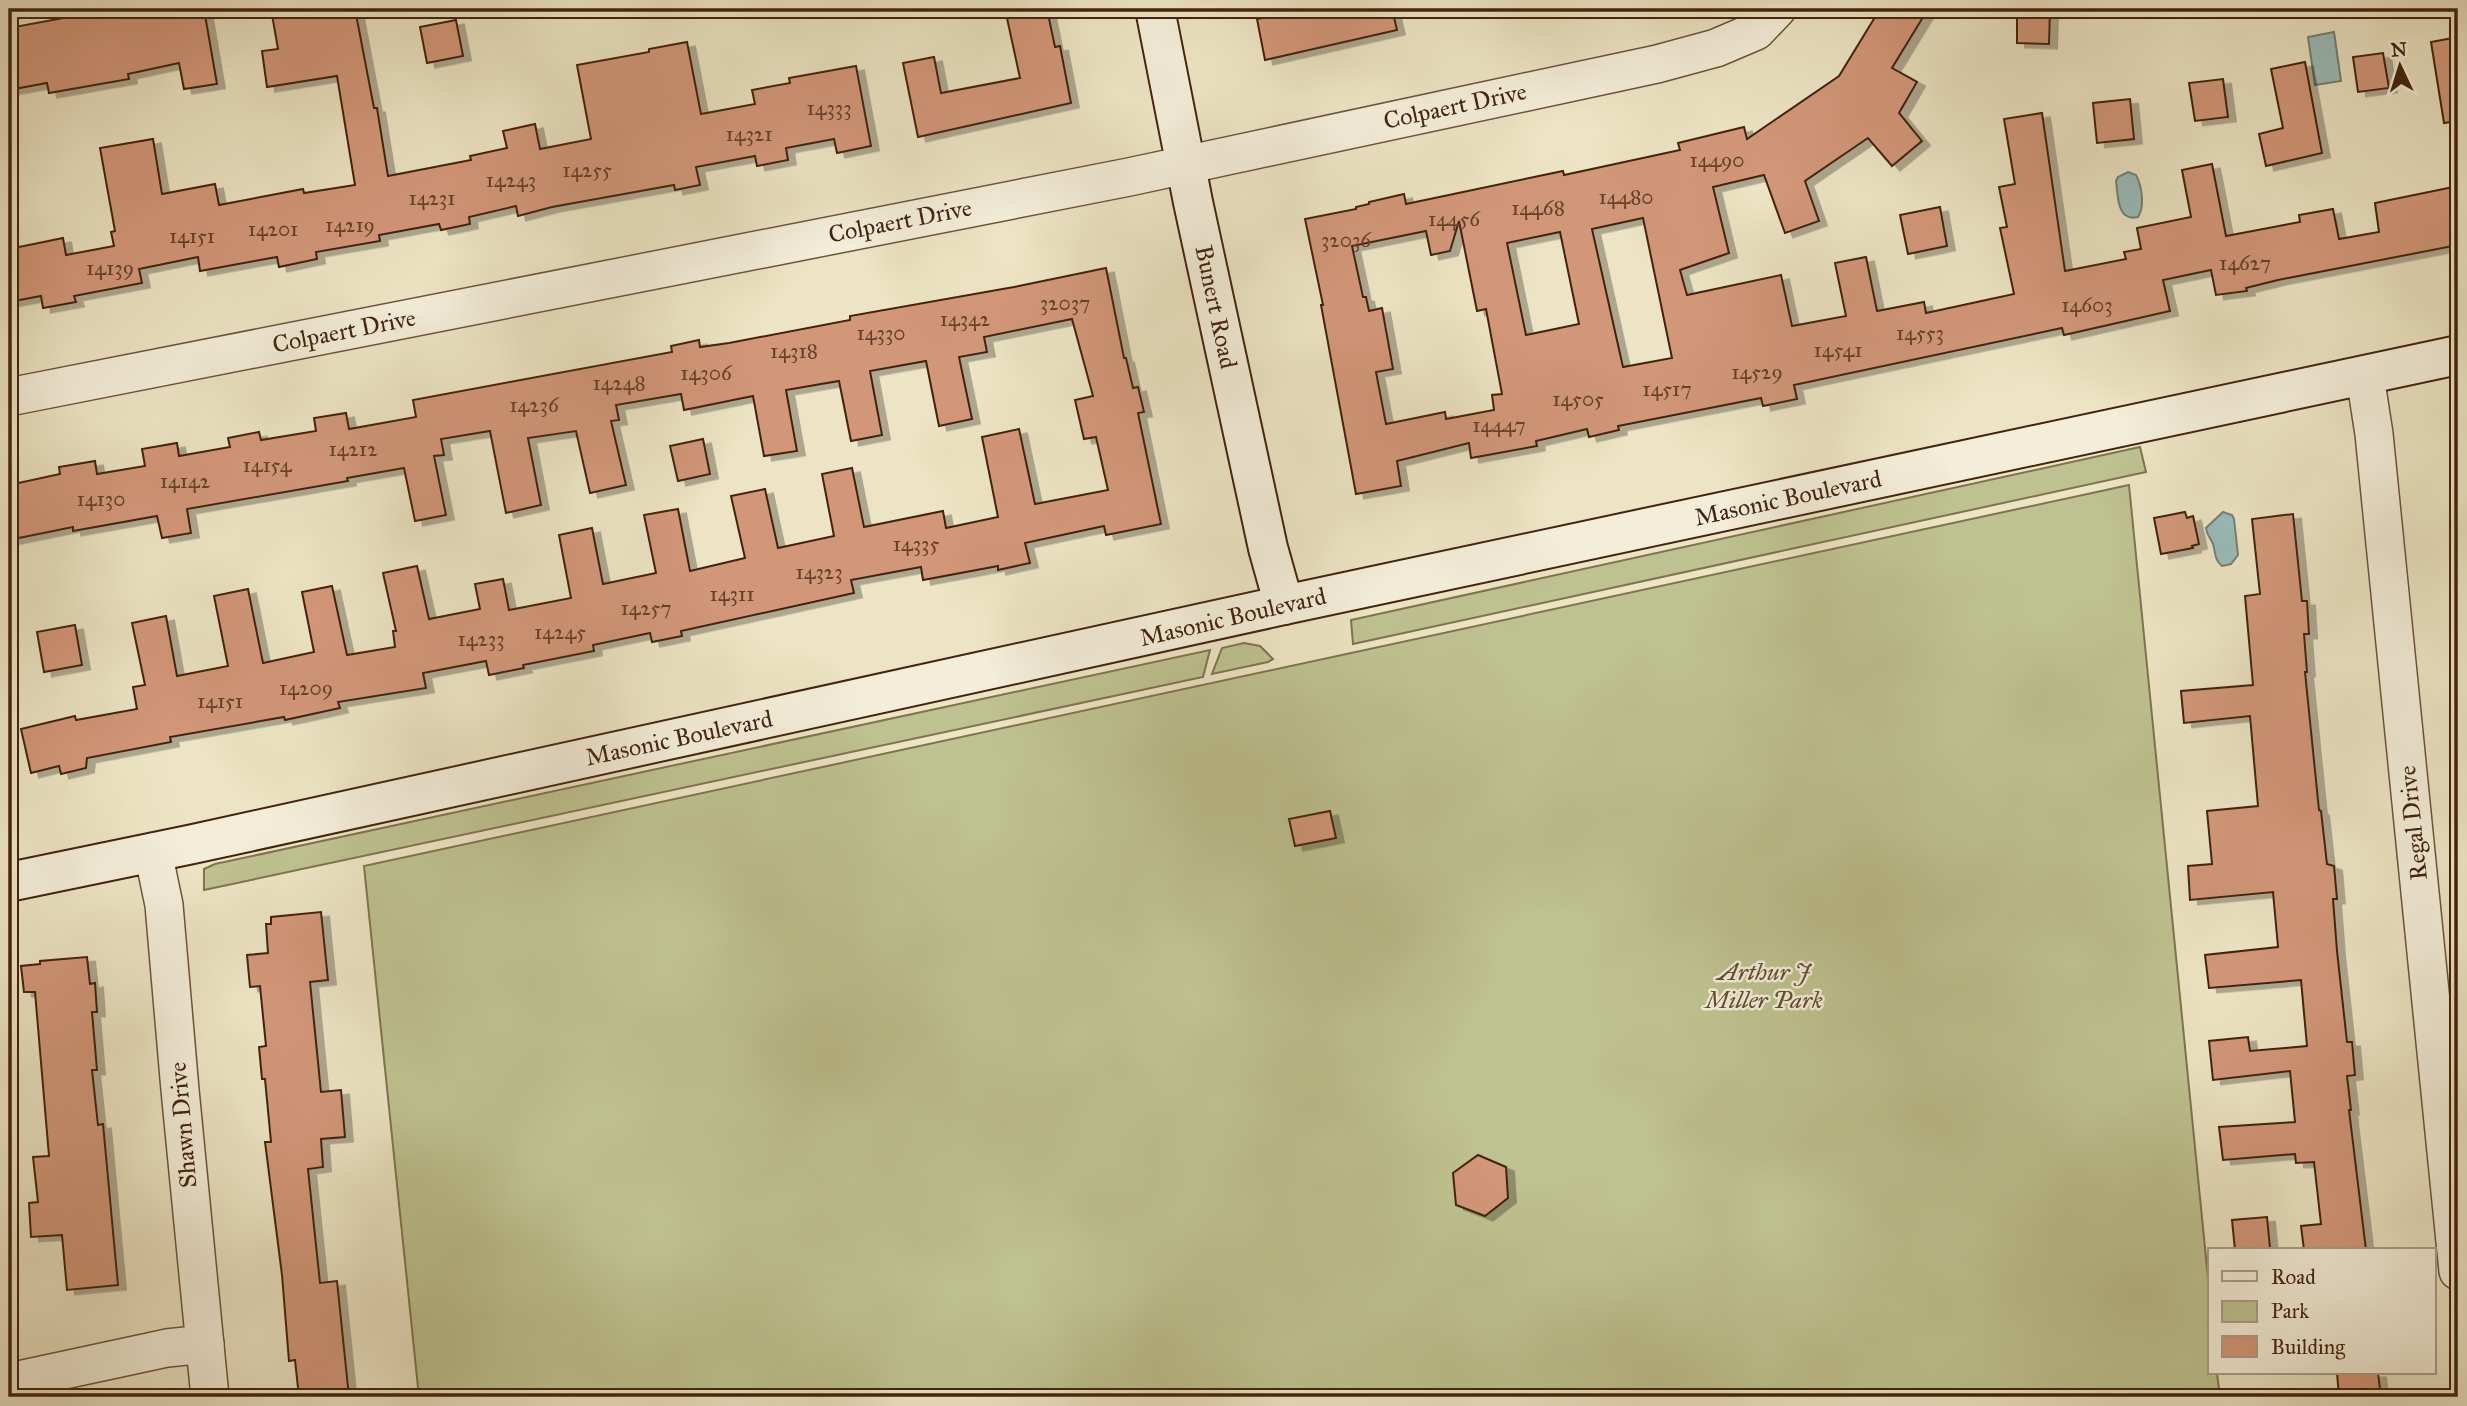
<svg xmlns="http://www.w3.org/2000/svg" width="2467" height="1406" viewBox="0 0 2467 1406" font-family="'IM FELL Great Primer',serif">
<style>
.green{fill:#bec290;stroke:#80734f;stroke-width:2}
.water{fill:#9abdbc;stroke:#778076;stroke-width:2}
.building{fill:#d29779;stroke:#42240e;stroke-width:2;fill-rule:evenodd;filter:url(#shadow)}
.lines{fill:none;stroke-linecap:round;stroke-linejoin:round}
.street-casing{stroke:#6c543c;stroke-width:40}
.secondary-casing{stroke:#42240e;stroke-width:42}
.street{stroke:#f3edd9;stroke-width:37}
.secondary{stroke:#f3edd9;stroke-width:38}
.labels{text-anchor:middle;stroke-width:5;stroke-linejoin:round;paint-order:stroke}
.number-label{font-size:21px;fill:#664129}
.street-label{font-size:24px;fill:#42240e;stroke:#f3edd9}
.park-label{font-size:24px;font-style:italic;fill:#614c2e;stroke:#f3edd9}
</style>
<defs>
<filter id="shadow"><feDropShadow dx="8" dy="4.5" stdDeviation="0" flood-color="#0004"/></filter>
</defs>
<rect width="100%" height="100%" fill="#ece4c4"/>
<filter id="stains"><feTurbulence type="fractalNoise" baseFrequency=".00286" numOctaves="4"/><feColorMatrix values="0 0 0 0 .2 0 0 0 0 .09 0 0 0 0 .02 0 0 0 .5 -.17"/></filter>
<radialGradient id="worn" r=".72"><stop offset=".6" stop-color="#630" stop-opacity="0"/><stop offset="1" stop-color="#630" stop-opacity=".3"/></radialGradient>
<g class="green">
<path d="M2140,447L2146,472L1353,644L1351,620Z"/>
<path d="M2129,485L2210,1298V1373H2217L2220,1397H419L364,866Z"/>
<path d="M1244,643L1260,646L1273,659L1268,662L1212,674L1222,648Z"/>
<path d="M1210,650L1203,677L204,890V869L215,864Z"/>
</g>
<g class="water">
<path d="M2334,32L2341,81L2315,85L2308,37Z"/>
<path d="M2128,172L2136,175C2142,187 2145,206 2138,217C2117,222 2118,196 2116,181L2118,177Z"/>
<path d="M2223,512L2232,515L2234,519L2238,555L2231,564L2222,566C2214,559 2216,554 2213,544C2210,537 2207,536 2206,528Z"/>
</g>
<g class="building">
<path d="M95,9H204L217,84L184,89L179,63L128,74L129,79L49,93L47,83L9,90V28L96,12Z"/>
<path d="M271,9H355L374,108H377L388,176L471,160L470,156L507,148L503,131L535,124L540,149L591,139L577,65L649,52V49L687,42L701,114L755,104L752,90L790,83L789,78L856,66L871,146L837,153L834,139L786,148L788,160L757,166L755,156L696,167L700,185L675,190L674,185L552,207L518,216L516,206L469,217L470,224L441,230L439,224L379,235L380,241L316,252L317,259L279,267L277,257L200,271L198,257L139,269L142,283L74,296L76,302L43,308L41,296L9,302V249L63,238L66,255L114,246L111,232L115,231L100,148L153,139L162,194L215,184L219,205L303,189L304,193L355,185L337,76L267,87L262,51L278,49Z"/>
<path d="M1005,9H1047L1055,47L1060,46L1071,103L918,137L903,63L934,57L941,93L1020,78Z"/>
<path d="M1261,9H1392L1397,30L1265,60L1257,19L1263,18Z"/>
<path d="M1880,9H1928L1892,68L1917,82L1899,113L1922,141L1892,166L1868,138L1805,181L1819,221L1785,233L1764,175L1713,187L1729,253L1680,270L1687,295L1781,275L1792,326L1846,316L1835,263L1866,257L1877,311L1924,302L1926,313L2014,294L2000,228L2007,227L1999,187L2015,184L2004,119L2042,113L2065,271L2126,259L2124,252L2141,249L2137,228L2191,217L2182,170L2212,164L2226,236L2300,222L2299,215L2333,209L2339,239L2379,232L2375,203L2458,186V245L2278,280L2246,288L2247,291L2216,295L2211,270L2163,280L2170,311L2064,335L2062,328L1794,385L1797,399L1763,406L1761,398L1618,426L1619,430L1589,437L1587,429L1536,441L1537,446L1471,458L1469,443L1397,461L1401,486L1356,494L1321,305H1323L1305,219L1356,209V207L1369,204V202L1404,194L1406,204L1563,171L1564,175L1680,150L1678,143L1744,127L1747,139L1839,76ZM1643,218L1672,358L1623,367L1592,229ZM1459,221L1477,311L1486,309L1502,394L1492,395L1494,410L1446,419L1445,412L1386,424L1376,372L1393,369L1382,308L1369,311L1366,297H1363L1352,246L1426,231L1431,255L1450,251ZM1560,232L1579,324L1526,335L1507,243Z"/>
<path d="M2017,9H2050L2049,44L2017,43Z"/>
<path d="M456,20L463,56L427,63L420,27Z"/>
<path d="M2458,37V121L2444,123L2431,42Z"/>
<path d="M2383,53L2389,88L2358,92L2353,57Z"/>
<path d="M2305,62L2322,153L2266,166L2259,134L2283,128L2271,69Z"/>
<path d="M2223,79L2228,117L2195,121L2189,83Z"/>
<path d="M2130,99L2134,139L2097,143L2093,103Z"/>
<path d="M1940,207L1947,246L1908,254L1900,215Z"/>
<path d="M1106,268L1124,358H1126L1133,388L1138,387L1144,412L1138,413L1161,524L1106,535L1104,526L1025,543L1030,563L998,570V566L923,580L921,567L851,580L854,593L681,631L682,636L652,642L650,633L593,645L594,651L523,665L524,668L489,675L486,661L423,673L426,688L338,702L340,708L285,720L284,717L170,737L171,742L87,758L86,768L61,774L59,766L31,773L21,729L75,716L76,720L137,709L133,687L145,685L132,623L166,616L177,676L228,666L214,596L248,589L263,663L314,652L302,592L332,586L347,655L395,647L393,631H396L383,573L417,566L429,619L480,609L475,584L503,579L509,610L571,598L559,535L592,528L603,584L656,573L644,515L678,509L690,571L745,558L731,496L765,489L778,548L834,536L822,474L852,468L864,527L943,511L946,528L998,517L982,437L1019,429L1035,504L1108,490L1096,437L1084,439L1075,400L1093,396L1072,319L984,337L987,352L959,357L972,419L939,426L926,361L870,371L882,435L851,441L839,381L786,390L797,451L764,456L753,396L684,410L681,394L616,405L619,420L611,421L626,485L590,493L576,431L528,438L541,505L506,513L490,431L441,439L444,455L434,456L446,515L415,521L404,468L347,478L348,481L187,509L191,533L162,538L157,516L73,531V527L9,540V485L60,474L59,467L95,461L97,474L145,466L142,449L177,443L179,456L230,447L228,438L259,432L261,440L316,431L314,418L346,413L349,429L416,417L413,400L672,352L671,346L699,340L700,347L729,343L850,320V316L1014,287Z"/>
<path d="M703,439L710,474L678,481L670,446Z"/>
<path d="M2185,512L2187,518L2193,516L2199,544L2192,546L2193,548L2161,554L2154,518Z"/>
<path d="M2293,514L2302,601H2307L2309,634H2304L2307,672H2305L2319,810L2321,811L2327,864L2334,866L2337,899H2333L2337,951L2347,1042H2352L2355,1075L2347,1076L2351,1110H2349L2366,1250H2304L2301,1226L2321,1224L2314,1162L2296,1163L2295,1154L2223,1160L2219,1127L2295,1122L2290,1071L2213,1080L2209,1041L2248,1037L2250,1051L2307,1046L2301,980L2209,988L2205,955L2278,947L2273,892L2190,900L2188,866L2212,864L2207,811L2258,806L2250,716L2184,723L2181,691L2253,685L2245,596L2260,594L2252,519Z"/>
<path d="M75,625L82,665L44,672L37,632Z"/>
<path d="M1330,811L1336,838L1295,846L1289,819Z"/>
<path d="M321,912L328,980L310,982L321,1092L341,1090L345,1137L321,1139L323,1167L308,1169L320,1283L337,1281L349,1397H299L295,1360L289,1361L282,1275L265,1142H271L265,1079H262L259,1047L266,1046L260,986L250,987L247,955L268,953L266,924H271V917Z"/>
<path d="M87,957L90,984L95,983L97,1012H92L97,1070H92L98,1125L103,1124L118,1285L67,1290L62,1235L31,1237L29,1203L38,1202L33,1157L49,1156L35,992H24L21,966L40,964V961Z"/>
<path d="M1478,1155L1506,1167L1508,1198L1485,1216L1456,1205L1453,1173Z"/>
<path d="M2267,1217L2270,1248L2235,1250L2232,1220Z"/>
<path d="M2337,1373H2378L2381,1397H2339Z"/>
</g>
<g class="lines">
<g class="street-casing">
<g id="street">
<path d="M2365,376L2374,434L2458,1271"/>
<path d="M9,397L1129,177L1657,64L1716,48L1756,31L1777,9"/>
<path d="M153,852L164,905L180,1090L210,1397"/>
<path d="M9,1382L167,1348L205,1344"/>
</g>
</g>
<g class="secondary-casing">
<g id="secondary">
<path d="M1155,9L1193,202L1268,548L1284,605"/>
<path d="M9,882L193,844L1284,605L2458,355"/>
</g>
</g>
<use href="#street" class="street"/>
<use href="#secondary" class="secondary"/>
</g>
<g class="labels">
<g class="number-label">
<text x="829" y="115">14333</text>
<text x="749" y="141">14321</text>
<text x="1717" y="167">14490</text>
<text x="587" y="177">14255</text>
<text x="511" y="187">14243</text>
<text x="1626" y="204">14480</text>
<text x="432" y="205">14231</text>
<text x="1538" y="215">14468</text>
<text x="1454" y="226">14456</text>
<text x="350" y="232">14219</text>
<text x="273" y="236">14201</text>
<text x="192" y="243">14151</text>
<text x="1346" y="247">32036</text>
<text x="2245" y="270">14627</text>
<text x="110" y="275">14139</text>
<text x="1065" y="310">32037</text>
<text x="2087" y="312">14603</text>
<text x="965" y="326">14342</text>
<text x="881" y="340">14330</text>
<text x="1920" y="340">14553</text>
<text x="1838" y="357">14541</text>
<text x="794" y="358">14318</text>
<text x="1757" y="379">14529</text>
<text x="706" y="380">14306</text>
<text x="619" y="390">14248</text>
<text x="1667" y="396">14517</text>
<text x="1578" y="406">14505</text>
<text x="534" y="412">14236</text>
<text x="1499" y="432">14447</text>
<text x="353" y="456">14212</text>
<text x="267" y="472">14154</text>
<text x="185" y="488">14142</text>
<text x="101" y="506">14130</text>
<text x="916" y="551">14335</text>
<text x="819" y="579">14323</text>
<text x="732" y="601">14311</text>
<text x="646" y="615">14257</text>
<text x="560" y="639">14245</text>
<text x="481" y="646">14233</text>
<text x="306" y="695">14209</text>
<text x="220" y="708">14151</text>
</g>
<g class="street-label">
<text transform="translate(1455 106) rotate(-12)" y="8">Colpaert Drive</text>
<text transform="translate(900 221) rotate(-11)" y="8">Colpaert Drive</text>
<text transform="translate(1216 307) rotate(78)" y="8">Bunert Road</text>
<text transform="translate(344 331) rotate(-11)" y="8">Colpaert Drive</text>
<text transform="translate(1788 498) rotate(-12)" y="8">Masonic Boulevard</text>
<text transform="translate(1233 617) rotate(-13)" y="8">Masonic Boulevard</text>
<text transform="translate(679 738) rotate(-12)" y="8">Masonic Boulevard</text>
<text transform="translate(2413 823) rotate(-96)" y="8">Regal Drive</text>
<text transform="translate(183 1125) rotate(-95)" y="8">Shawn Drive</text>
</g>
<g class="park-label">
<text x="1764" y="980">Arthur J<tspan x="1764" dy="28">Miller Park</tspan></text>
</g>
</g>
<rect width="2467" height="1406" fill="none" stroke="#ece4c4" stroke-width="35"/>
<rect x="10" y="10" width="2446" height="1385" fill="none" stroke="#42240e" stroke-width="3.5"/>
<rect x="18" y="18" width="2432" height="1371" fill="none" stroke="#42240e" stroke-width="2"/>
<rect x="2208" y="1248" width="228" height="126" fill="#f3edd9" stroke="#ac9d88" stroke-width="2"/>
<rect x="2222" y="1271" width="35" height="10" fill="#f3edd9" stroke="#ac9d88" stroke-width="2"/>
<text x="2271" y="1284" font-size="21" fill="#42240e">Road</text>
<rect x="2222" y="1301" width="35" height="21" fill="#bec290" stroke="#ac9d88" stroke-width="2"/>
<text x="2271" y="1318" font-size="21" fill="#42240e">Park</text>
<rect x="2222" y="1336" width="35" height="21" fill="#d29779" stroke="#ac9d88" stroke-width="2"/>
<text x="2271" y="1354" font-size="21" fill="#42240e">Building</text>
<g transform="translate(2400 66) rotate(356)" stroke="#f3edd9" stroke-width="5" paint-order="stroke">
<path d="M0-5L12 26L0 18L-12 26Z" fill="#42240e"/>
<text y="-10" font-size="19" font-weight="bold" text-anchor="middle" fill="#42240e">N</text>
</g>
<rect width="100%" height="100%" filter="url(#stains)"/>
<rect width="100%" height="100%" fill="url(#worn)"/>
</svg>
